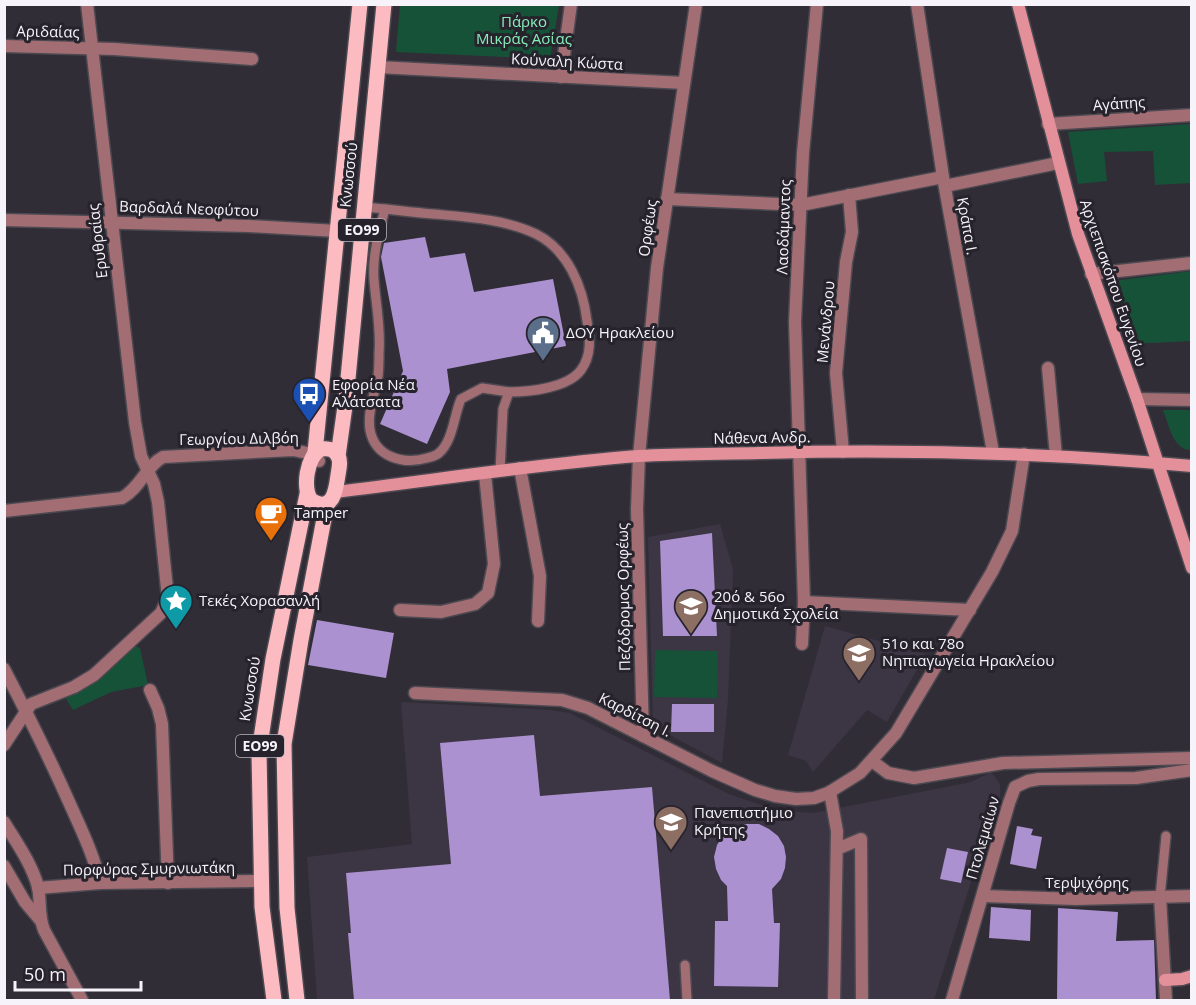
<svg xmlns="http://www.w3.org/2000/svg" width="1196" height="1005" viewBox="0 0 1196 1005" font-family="'Open Sans',sans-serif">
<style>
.built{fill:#3b3544}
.green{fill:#165238}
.building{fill:#ab91cf}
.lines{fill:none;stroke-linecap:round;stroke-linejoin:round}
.lane-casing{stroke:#4d4951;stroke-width:12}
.street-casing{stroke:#4d4951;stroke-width:15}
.secondary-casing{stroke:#4d4951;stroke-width:15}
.primary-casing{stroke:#4d4951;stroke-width:18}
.lane{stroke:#a36d74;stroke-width:9}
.street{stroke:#a36d74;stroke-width:12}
.secondary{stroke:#e4909b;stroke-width:12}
.primary{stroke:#fcbac1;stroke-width:15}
.labels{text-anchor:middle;stroke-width:6;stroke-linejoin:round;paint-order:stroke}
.shield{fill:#27232c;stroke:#b8b5bc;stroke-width:1.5}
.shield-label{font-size:14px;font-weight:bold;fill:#f6f3fa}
.park-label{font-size:15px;fill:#86edb9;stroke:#27232c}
.street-label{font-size:15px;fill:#f6f3fa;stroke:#27232c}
.poi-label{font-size:15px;fill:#f6f3fa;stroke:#27232c;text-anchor:start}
</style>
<rect width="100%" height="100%" fill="#312d36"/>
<g class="built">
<path d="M720,524L733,569L728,700L722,763L653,726L648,537Z"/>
<path d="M825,626L926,654L887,722L867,710L813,772L806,761L788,755Z"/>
<path d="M401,702L551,710L570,713L729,794L776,810L813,813L971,782L991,772L1000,784V807L971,882L934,1000H317L307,857L412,844Z"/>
</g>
<g class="green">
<path d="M400,5H559L550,59L396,52Z"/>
<path d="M1191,124V183L1155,185L1153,151L1104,152L1107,181L1078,184L1068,132Z"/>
<path d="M1191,271V341L1131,344L1110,286L1113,281Z"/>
<path d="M1163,410H1191V450C1173,450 1169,425 1163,410Z"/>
<path d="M135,646L140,648L148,685L111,692L73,710L64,695L105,673Z"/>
<path d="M655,650L718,651L717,698L654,697Z"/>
</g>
<g class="building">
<path d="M425,237L430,258L465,253L474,292L553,279L566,346L447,369L450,392L427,444L380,424L403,371L381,257L384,243Z"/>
<path d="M712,533L717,636H663L660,541Z"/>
<path d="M317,620L394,633L386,678L308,665Z"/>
<path d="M672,704H714V732H671Z"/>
<path d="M534,735L540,796L652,787L670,1000H354L348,933H351L346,873L451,864L440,743Z"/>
<path d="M746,824H759L769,829L778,836L784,846L786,857L785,868L781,879L772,889L774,923H780L778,987L714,986L715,921H728L727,886L721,880L716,869L714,857L717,845L724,834L734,827Z"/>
<path d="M1017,826L1033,829L1031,835L1042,837L1036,869L1010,864Z"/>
<path d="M947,848L968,852L961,883L940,879Z"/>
<path d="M991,907L1031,910L1030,941L989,938Z"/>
<path d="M1058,908L1118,912L1116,941L1154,940L1156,1000H1057Z"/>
</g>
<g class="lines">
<g class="lane-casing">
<g id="lane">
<path d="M364,207C387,209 410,212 433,214C466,217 505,219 536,234C568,250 583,287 587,321C590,338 592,355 581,370C568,388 529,392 509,392L503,409L500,471"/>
<path d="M385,209C379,231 372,257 374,280C376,305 381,328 379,353C379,360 379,368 378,376C375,393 367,412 370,430C375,457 403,465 427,458C431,457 436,456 439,453C453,441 454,415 461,399L482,388L509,392"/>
<path d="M1160,897L1166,836"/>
<path d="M685,965L687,1000"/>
</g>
</g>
<g class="street-casing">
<g id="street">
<path d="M917,4L943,177L993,452"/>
<path d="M4,46L114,49L252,59"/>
<path d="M378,67L684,83"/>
<path d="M561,77L571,4"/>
<path d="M1048,124L1192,115"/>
<path d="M945,186L1058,163"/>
<path d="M667,199L801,205L943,177"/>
<path d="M4,220L249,226L337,231"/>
<path d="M1091,274L1192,263"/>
<path d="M1048,368L1056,456"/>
<path d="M1137,399L1192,400"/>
<path d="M843,452L836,373L846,262L852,232L849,195"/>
<path d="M520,468L540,576L538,621"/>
<path d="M4,511L122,498C141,487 146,466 163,457L293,450L312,454L319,461"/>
<path d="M804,602L970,610"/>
<path d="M400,610L441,612L475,604L488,593L494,564L485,474"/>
<path d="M802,644L804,602L795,322L803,153L817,4"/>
<path d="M4,669C27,713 49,757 69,802C81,829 94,855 100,883"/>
<path d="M150,690L158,708L162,724L168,883"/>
<path d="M415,693L562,700L588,708L712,771L755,790L775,796L796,799L814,798L828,793L860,773L896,733L992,572L1012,531L1024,454"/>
<path d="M643,736L637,509L639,456L657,268L696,4"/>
<path d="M4,745L31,704L74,687L94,675L161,613L168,598L158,502L154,484L141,456L135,422L87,4"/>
<path d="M872,761L888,773L914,778L1003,763L1192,758"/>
<path d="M830,792L837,831L834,1000"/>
<path d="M4,822C16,842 32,864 38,887C41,901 38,915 44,930L82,1000"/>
<path d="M837,849L861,839L862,1000"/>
<path d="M4,866L25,902L41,921"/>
<path d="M38,888L100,883L262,881"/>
<path d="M983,896L1076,899L1192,896"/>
<path d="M1160,897L1166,1000"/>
<path d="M952,1000L1009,803L1015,787L1028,781L1039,779L1136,778L1192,770"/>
</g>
</g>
<g class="secondary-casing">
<g id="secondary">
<path d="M1018,4L1078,234L1137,399L1192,568"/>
<path d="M336,492C436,480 537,464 638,456C679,454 720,454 760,453C904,449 1048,453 1192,466"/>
<path d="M1165,980L1182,979L1192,976"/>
</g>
</g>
<g class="primary-casing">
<g id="primary">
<path d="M321,449C328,448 334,449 338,456C341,461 339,469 338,475C336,490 333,514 311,500C302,489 307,455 321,449Z"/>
<path d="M315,452L360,4"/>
<path d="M338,456L346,399L384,4"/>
<path d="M274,1000L262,907L259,752L273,659L307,494"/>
<path d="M297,1000L287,908L284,744L301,640L327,503"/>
</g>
</g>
<use href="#lane" class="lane"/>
<use href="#street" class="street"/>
<use href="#secondary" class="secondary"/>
<use href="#primary" class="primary"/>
</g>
<defs>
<g id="civic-pin" transform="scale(1.725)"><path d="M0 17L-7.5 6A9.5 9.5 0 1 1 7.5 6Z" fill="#5c6f8a" stroke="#27232c"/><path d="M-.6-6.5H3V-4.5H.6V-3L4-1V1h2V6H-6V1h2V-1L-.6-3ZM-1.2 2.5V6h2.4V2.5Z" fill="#fff"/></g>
<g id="bus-pin" transform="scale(1.725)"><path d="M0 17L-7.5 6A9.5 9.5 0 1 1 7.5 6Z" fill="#1a4fb4" stroke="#27232c"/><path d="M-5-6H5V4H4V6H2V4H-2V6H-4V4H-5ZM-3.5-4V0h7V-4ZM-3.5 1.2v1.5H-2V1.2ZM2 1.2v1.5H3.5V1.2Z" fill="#fff"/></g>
<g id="cafe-pin" transform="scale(1.725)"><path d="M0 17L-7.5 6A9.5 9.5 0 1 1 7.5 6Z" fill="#e8710a" stroke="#27232c"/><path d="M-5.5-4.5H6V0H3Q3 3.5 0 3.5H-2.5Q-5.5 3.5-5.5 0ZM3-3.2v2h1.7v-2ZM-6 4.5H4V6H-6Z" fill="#fff"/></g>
<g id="sight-pin" transform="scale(1.725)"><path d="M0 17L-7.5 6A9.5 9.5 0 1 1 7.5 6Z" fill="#0f9aa8" stroke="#27232c"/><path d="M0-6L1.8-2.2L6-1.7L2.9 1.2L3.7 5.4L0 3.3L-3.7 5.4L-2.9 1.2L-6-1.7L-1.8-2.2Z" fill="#fff"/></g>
<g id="school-pin" transform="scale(1.725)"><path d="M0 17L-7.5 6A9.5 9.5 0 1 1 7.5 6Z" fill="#8d6e63" stroke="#27232c"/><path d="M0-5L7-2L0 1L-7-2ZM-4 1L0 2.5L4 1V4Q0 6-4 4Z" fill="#fff"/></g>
<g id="university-pin" transform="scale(1.725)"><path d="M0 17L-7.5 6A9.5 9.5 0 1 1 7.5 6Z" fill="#8d6e63" stroke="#27232c"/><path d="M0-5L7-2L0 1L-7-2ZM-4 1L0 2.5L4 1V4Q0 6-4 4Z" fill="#fff"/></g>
</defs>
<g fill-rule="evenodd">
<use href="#civic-pin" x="543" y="333"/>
<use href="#bus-pin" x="309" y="394"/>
<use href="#cafe-pin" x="271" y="513"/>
<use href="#sight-pin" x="176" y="601"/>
<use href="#school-pin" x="691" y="606"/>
<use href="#school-pin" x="859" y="653"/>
<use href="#university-pin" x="671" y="822"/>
</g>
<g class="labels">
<g class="shield">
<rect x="338" y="219" width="48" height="22" rx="4.5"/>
<rect x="236" y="735" width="48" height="22" rx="4.5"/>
</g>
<g class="shield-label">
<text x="362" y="235">ΕΟ99</text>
<text x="260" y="751">ΕΟ99</text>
</g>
<g class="park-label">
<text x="524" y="27">Πάρκο<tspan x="524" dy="17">Μικράς Ασίας</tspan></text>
</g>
<g class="street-label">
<text transform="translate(48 32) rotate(1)" y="5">Αριδαίας</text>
<text transform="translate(567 62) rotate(3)" y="5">Κούναλη Κώστα</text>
<text transform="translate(1119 104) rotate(-4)" y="5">Αγάπης</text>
<text transform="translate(349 175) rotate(-84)" y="5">Κνωσσού</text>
<text transform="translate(189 209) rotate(2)" y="5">Βαρδαλά Νεοφύτου</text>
<text transform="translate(967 226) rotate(80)" y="5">Κράπα Ι.</text>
<text transform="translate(784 227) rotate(-88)" y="5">Λαοδάμαντος</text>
<text transform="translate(648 228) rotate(-82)" y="5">Ορφέως</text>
<text transform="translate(98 241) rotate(-97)" y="5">Ερυθραίας</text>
<text transform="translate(1113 283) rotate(71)" y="5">Αρχιεπισκόπου Ευγενίου</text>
<text transform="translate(826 322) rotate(-85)" y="5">Μενάνδρου</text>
<text transform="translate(762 438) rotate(-1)" y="5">Νάθενα Ανδρ.</text>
<text transform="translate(239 439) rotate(-1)" y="5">Γεωργίου Διλβόη</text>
<text transform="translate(624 597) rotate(-91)" y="5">Πεζόδρομος Ορφέως</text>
<text transform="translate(250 689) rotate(-81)" y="5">Κνωσσού</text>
<text transform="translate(635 715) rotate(27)" y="5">Καρδίτση Ι.</text>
<text transform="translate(983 838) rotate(-74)" y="5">Πτολεμαίων</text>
<text transform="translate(149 869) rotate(-1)" y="5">Πορφύρας Σμυρνιωτάκη</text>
<text x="1087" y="888">Τερψιχόρης</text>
</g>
<g class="poi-label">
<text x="566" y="338">ΔΟΥ Ηρακλείου</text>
<text x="332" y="390">Εφορία Νέα<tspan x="332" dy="17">Αλάτσατα</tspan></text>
<text x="294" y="518">Tamper</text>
<text x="714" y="602">20ό &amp; 56ο<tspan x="714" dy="17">Δημοτικά Σχολεία</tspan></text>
<text x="199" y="606">Τεκές Χορασανλή</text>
<text x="882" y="649">51ο και 78ο<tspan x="882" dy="17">Νηπιαγωγεία Ηρακλείου</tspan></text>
<text x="694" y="818">Πανεπιστήμιο<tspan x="694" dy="17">Κρήτης</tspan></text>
</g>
</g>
<rect width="1196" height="1005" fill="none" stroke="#f6f3fa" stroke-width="12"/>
<path d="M15 981v9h126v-9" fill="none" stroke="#f6f3fa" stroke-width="3"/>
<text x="24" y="981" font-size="18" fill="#f6f3fa" stroke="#27232c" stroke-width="4.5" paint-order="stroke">50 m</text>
</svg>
